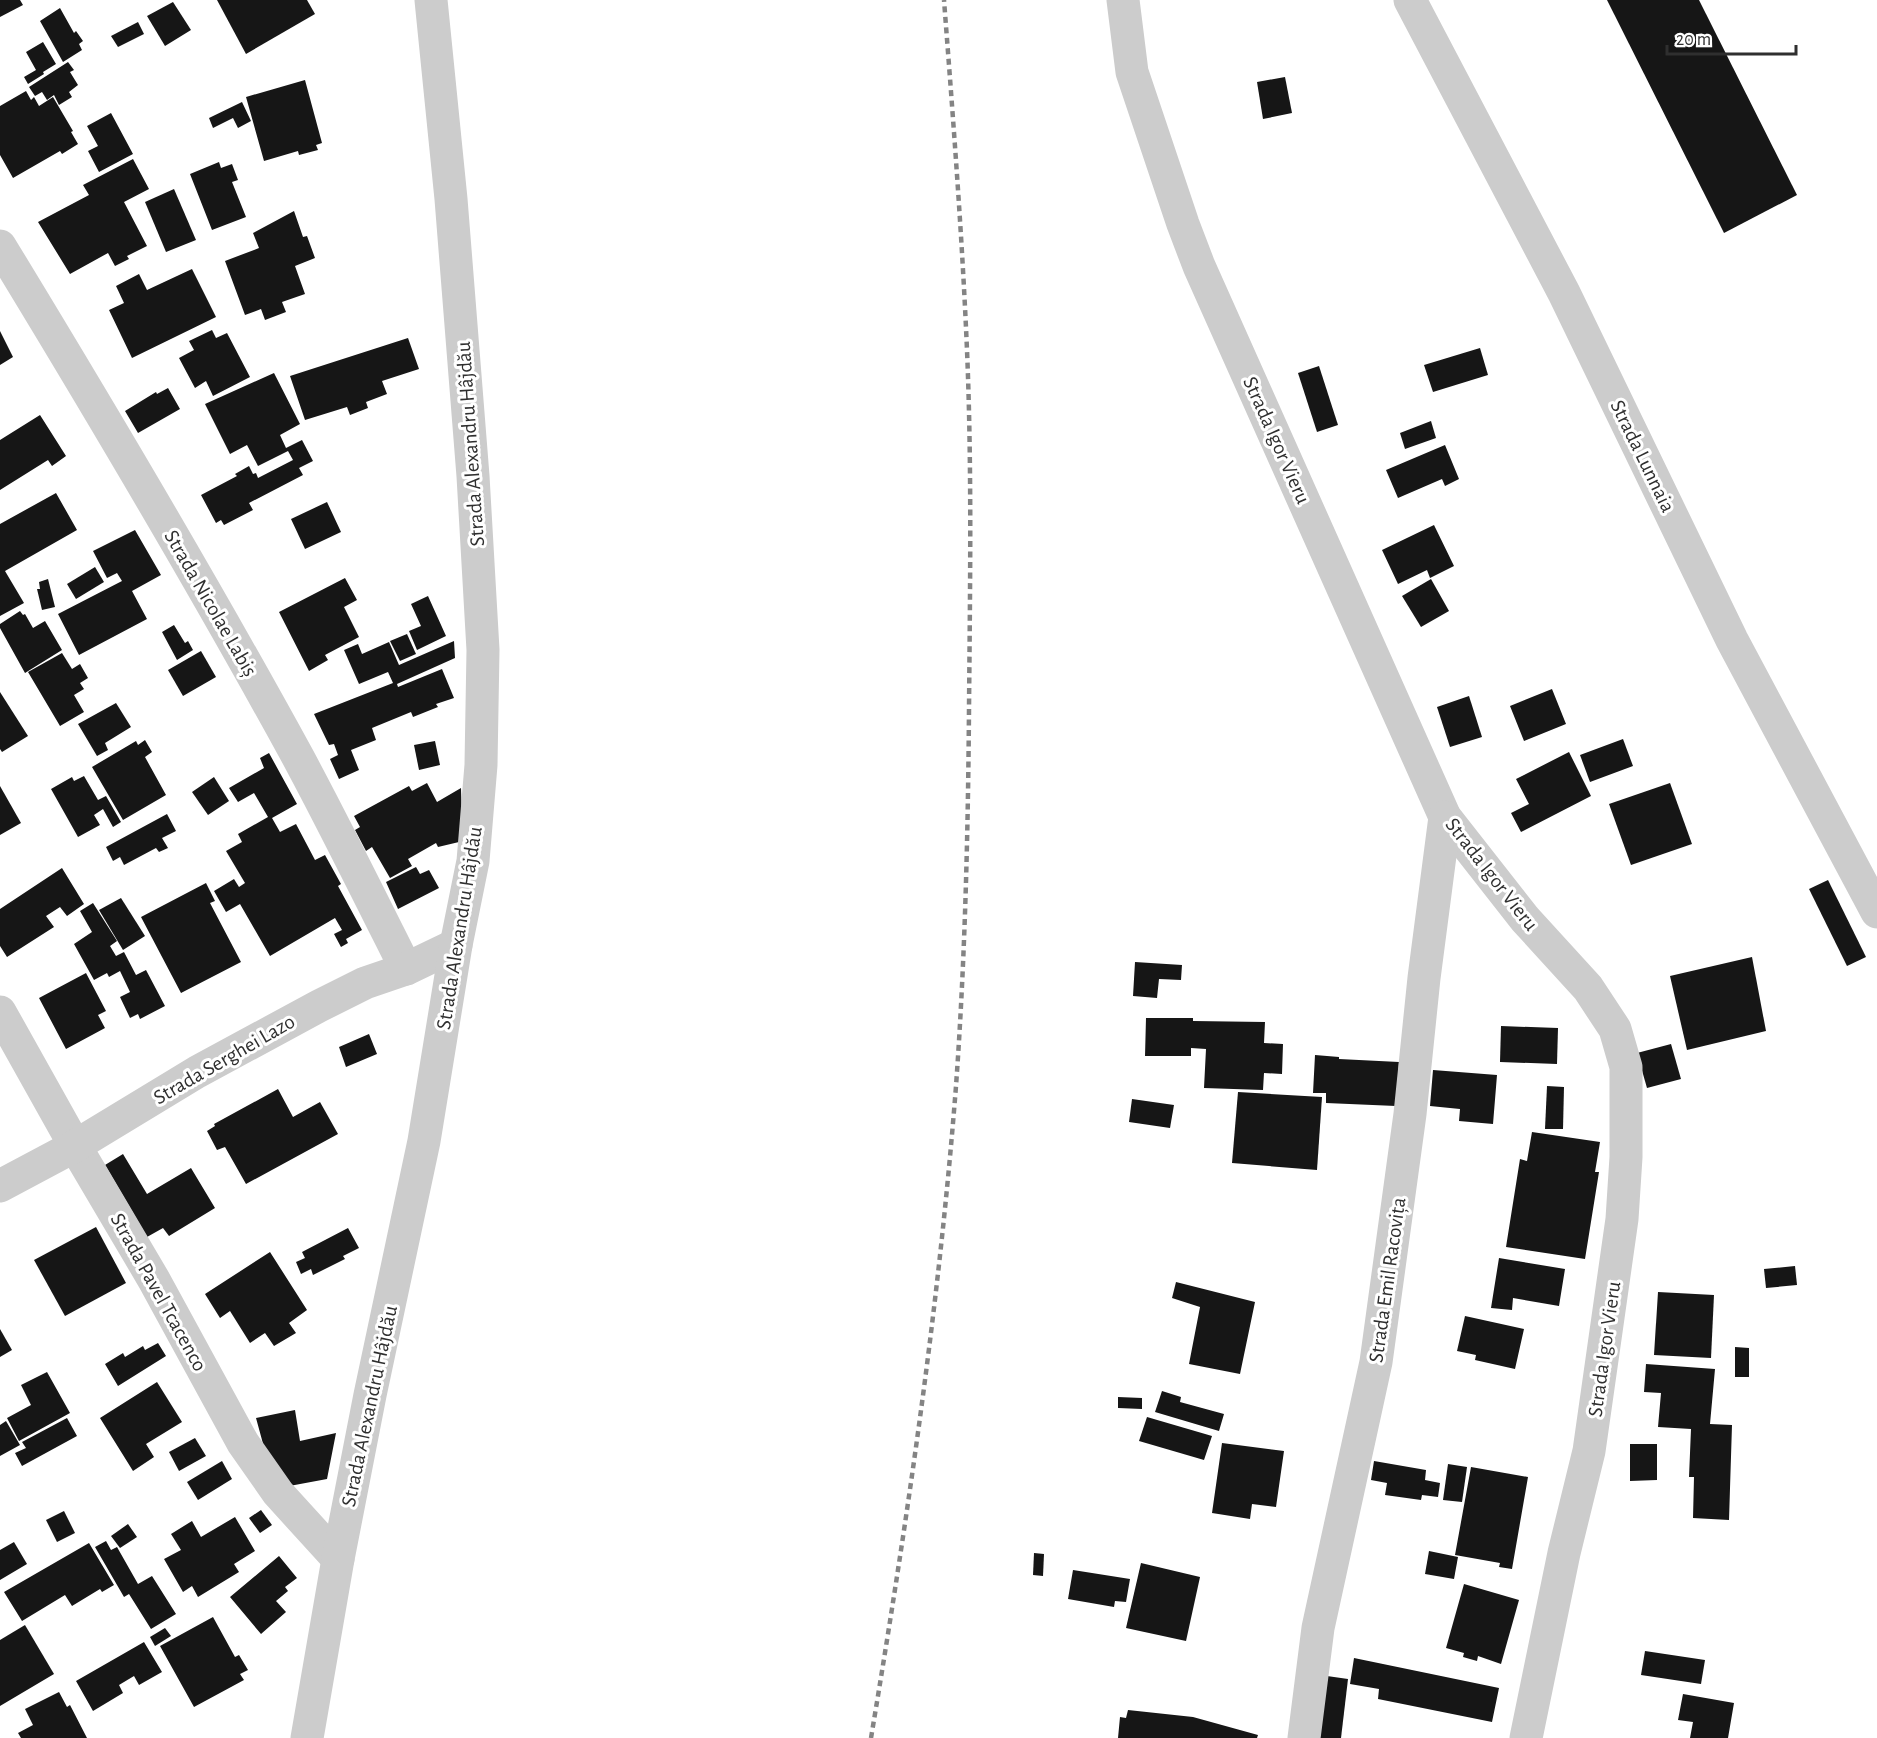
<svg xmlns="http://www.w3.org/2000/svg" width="1877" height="1738" viewBox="0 0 1877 1738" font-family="'Alegreya Sans',sans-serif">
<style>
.building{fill:#161616}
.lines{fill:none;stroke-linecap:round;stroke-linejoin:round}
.street{stroke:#ccc;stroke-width:33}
.rail{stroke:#848484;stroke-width:4.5;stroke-dasharray:6 4.5;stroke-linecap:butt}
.labels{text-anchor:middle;stroke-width:6;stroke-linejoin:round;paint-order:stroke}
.street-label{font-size:21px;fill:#2f2f2f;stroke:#fff}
</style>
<rect width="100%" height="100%" fill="#fff"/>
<g class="building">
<path d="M0,0H20L23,5L0,17Z"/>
<path d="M217,0H307L315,14L246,54Z"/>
<path d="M1607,0H1699L1797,195L1724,233Z"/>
<path d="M173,2L191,30L165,46L147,16Z"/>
<path d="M60,8L74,33L76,31L83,41L79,44L82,50L63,62L40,21Z"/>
<path d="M138,22L144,34L118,47L111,36Z"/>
<path d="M43,42L56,64L43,72L44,74L28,84L24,77L36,70L26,52Z"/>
<path d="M68,62L74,70L70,72L78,85L69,92L72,97L59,105L54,95L47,100L42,92L35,96L29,87Z"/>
<path d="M1285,77L1292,113L1263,119L1257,82Z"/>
<path d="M305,80L322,143L316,145L318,150L299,155L298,151L264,161L246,97Z"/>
<path d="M26,91L31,100L34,97L39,106L53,97L73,131L71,132L78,144L62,154L60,151L13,178L0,155V106Z"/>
<path d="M242,102L251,121L238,128L233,118L213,128L209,118Z"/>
<path d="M111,113L133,154L99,172L88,151L98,146L87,126Z"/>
<path d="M133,159L149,189L124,202L147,246L127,256L129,259L115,266L108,253L70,274L38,222L89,195L83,185Z"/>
<path d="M219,162L221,168L232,164L238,180L232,182L246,217L212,230L190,174Z"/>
<path d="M174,189L196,240L166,252L145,202Z"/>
<path d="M294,211L303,237L307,236L315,258L295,266L305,294L282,302L286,312L265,320L261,309L245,315L225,261L259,248L253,233Z"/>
<path d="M192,269L216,317L132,358L109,310L124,303L116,286L139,274L147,290Z"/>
<path d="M212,330L216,338L227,333L250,377L213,396L206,381L195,388L179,358L194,350L189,341Z"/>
<path d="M0,331L13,357L0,365Z"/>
<path d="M408,338L419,369L382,381L387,394L366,402L368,408L350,415L347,407L305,420L290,376Z"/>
<path d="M1480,348L1488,375L1433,392L1424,365Z"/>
<path d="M1319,366L1338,425L1317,432L1298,373Z"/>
<path d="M274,373L300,424L280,435L286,448L302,440L313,461L299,468L303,475L249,503L253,510L224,525L221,520L216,523L201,495L237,476L235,474L249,466L253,474L256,473L258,478L293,460L288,451L258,466L247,445L230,454L205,404Z"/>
<path d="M168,388L180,409L138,433L125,411L156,392L157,394Z"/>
<path d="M40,415L66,456L52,466L48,460L0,490V440Z"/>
<path d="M1431,421L1436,438L1405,449L1400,433Z"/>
<path d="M1445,445L1459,479L1445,486L1442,479L1398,498L1386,470Z"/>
<path d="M56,493L77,530L5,571L24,603L0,616V524Z"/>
<path d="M327,502L341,532L305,549L291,519Z"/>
<path d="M1434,525L1454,566L1430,578L1427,570L1398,584L1382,550Z"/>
<path d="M135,530L161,575L132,591L147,619L79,655L58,614L122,581L117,573L107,578L93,551Z"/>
<path d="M95,567L104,582L76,599L67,584Z"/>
<path d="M345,578L357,600L344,607L359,637L325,655L328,660L309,671L279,612Z"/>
<path d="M48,579L55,607L42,610L37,589H40L39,582Z"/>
<path d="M1431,579L1449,611L1421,627L1402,596Z"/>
<path d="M428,596L446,636L417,650L409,631L421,626L411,604Z"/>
<path d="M20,611L23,615L25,614L33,628L45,621L62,650L25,673L0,628V624Z"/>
<path d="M174,625L185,643L188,641L193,650L177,660L162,632Z"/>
<path d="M407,634L416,654L400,661L390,641Z"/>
<path d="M454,641L455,658L397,684L398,687L442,669L454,698L436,704L438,707L413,717L411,712L372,728L376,740L351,750L359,770L339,779L330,759L338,755L334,744L329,745L314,714L393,683L388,672L359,684L344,650L358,644L362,654L389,642L399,665Z"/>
<path d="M201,651L216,677L183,696L168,670Z"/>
<path d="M62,653L72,669L80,664L88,678L80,683L84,689L74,695L84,712L60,726L28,672Z"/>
<path d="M1552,689L1566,724L1524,741L1510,706Z"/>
<path d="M0,692L28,736L2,752L0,749Z"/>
<path d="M1469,696L1482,737L1450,747L1437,707Z"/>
<path d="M116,703L131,727L105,743L108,750L97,756L78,724Z"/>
<path d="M1623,739L1633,766L1590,782L1580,755Z"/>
<path d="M145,740L152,752L145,757L166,795L123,820L92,767L136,741L138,745Z"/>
<path d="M435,741L440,765L419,770L414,745Z"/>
<path d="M1569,752L1591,796L1521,832L1511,813L1529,804L1516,779Z"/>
<path d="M269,753L297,804L272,818L280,832L296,824L315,860L325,855L341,884L338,886L362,930L346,939L348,943L341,947L334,934L342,930L335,918L270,956L240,904L226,912L214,891L234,879L239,887L245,883L226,851L242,842L238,834L268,817L254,793L238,802L229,788L264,768L260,758Z"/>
<path d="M84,776L98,800L106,796L121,822L113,827L103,809L94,815L100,825L78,837L51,789L72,777L74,781Z"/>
<path d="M214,777L229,801L208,815L192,792Z"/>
<path d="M427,783L437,802L461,788L462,824L459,842L438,847L436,843L408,859L412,866L390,878L372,847L366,851L355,830L360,827L354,816L409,786L412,791Z"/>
<path d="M1670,783L1692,844L1631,865L1609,804Z"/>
<path d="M0,786L21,823L0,835Z"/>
<path d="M167,814L176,831L162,838L168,848L159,852L156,848L124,865L120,857L113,861L106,847Z"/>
<path d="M416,867L420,874L429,870L439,888L398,909L386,882Z"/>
<path d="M62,868L84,904L67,916L60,907L46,916L54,927L7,957L0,946V909Z"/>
<path d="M1828,880L1866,957L1847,966L1809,889Z"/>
<path d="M206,883L215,901L210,903L241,962L181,993L141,917Z"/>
<path d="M121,898L145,936L123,950L99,910Z"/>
<path d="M93,903L117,941L110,946L116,956L124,952L136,975L146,970L165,1006L140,1019L138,1014L130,1018L120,997L130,992L120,971L109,977L107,973L94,980L74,944L92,932L80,911Z"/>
<path d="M1752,957L1766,1031L1687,1050L1670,976Z"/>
<path d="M1135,962L1182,965L1181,980L1159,979L1157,998L1133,996Z"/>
<path d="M86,973L106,1011L98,1015L105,1028L66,1049L39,998Z"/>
<path d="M1146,1018H1193V1021L1265,1022L1264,1043L1283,1044L1282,1074L1264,1073L1263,1090L1204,1088L1206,1049L1191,1048V1056H1145Z"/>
<path d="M1501,1026L1558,1028L1557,1064L1500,1062Z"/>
<path d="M369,1034L377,1054L346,1067L339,1047Z"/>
<path d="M1671,1044L1681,1079L1647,1088L1637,1053Z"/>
<path d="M1315,1055L1339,1057V1059L1399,1062L1396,1106L1326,1103V1093H1313Z"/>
<path d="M1433,1070L1497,1075L1493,1124L1459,1121L1460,1109L1430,1106Z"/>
<path d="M1547,1086L1564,1087L1563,1129H1545Z"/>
<path d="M278,1089L293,1117L320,1102L338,1134L246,1184L225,1147L217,1150L207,1131L215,1126L214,1124Z"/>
<path d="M1238,1092L1322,1097L1317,1170L1232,1163Z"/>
<path d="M1132,1099L1174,1105L1170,1128L1129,1122Z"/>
<path d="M1532,1132L1600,1142L1595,1172H1599L1585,1259L1506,1247L1520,1159L1527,1161Z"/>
<path d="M123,1154L147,1194L191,1168L215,1208L169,1236L163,1228L147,1237L105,1165Z"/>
<path d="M96,1227L126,1283L65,1316L34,1260Z"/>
<path d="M348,1228L359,1248L343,1256L345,1259L313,1275L311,1269L301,1274L296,1262L305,1258L302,1252Z"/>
<path d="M270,1252L307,1310L289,1323L296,1333L274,1346L265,1333L250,1343L230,1311L220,1318L205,1294Z"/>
<path d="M1499,1258L1565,1269L1559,1306L1513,1298L1512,1310L1491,1308Z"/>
<path d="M1795,1266L1797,1285L1766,1288L1764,1269Z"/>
<path d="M1176,1282L1255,1302L1240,1374L1189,1364L1200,1307L1172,1298Z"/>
<path d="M1658,1292L1714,1295L1711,1358L1654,1355Z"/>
<path d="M1465,1316L1524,1329L1515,1369L1475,1360L1476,1355L1457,1351Z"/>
<path d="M0,1329L12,1350L0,1357Z"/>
<path d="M158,1343L166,1356L118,1386L105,1364L123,1353L125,1357L143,1346L145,1350Z"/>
<path d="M1735,1347L1749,1348V1377H1735Z"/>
<path d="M1646,1364L1715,1369L1710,1424L1732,1425L1729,1520L1693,1518L1694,1477H1689L1691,1429L1658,1427L1661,1393L1644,1392Z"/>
<path d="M47,1372L70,1413L19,1441L7,1418L31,1405L21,1385Z"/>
<path d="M157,1382L182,1422L146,1444L154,1457L133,1471L100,1418Z"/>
<path d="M1162,1391L1181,1397L1180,1402L1224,1414L1219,1431L1155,1412Z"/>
<path d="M1118,1397L1142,1398V1409L1118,1408Z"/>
<path d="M295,1410L300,1441L336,1433L327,1479L284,1487L265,1451L256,1418Z"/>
<path d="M1147,1417L1212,1436L1204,1460L1139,1441Z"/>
<path d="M67,1418L77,1436L22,1466L15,1453L26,1448L22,1442Z"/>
<path d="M6,1421L20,1445L0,1456V1425Z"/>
<path d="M195,1438L206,1456L179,1471L169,1452Z"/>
<path d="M1222,1443L1284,1451L1276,1507L1252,1504L1250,1519L1212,1513Z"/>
<path d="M1630,1444H1657V1480L1630,1481Z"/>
<path d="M222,1461L232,1479L198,1500L187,1482Z"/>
<path d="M1374,1461L1426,1470L1425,1480L1440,1483L1438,1497L1422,1495L1421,1500L1385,1495L1387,1483L1371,1480Z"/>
<path d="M1448,1464L1467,1467L1462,1502L1443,1500Z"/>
<path d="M1471,1467L1528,1477L1512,1569L1499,1567L1500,1563L1455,1555Z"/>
<path d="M261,1510L272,1525L260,1533L249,1518Z"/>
<path d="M64,1511L75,1533L57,1542L46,1520Z"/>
<path d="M235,1517L255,1551L234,1564L239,1572L198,1597L192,1586L183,1592L164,1559L181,1550L171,1534L192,1521L201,1537Z"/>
<path d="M128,1524L137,1537L120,1548L111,1536Z"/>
<path d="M106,1541L111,1550L117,1547L138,1584L152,1576L176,1614L151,1629L129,1594L124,1597L95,1547Z"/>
<path d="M14,1542L27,1564L0,1580V1550Z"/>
<path d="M89,1543L114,1585L102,1592L100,1589L72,1606L65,1595L22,1621L4,1592Z"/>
<path d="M1429,1551L1458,1557L1454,1579L1425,1574Z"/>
<path d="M1034,1553L1044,1554L1043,1576L1033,1575Z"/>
<path d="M279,1556L297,1578L285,1587L288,1591L276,1601L286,1612L261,1634L230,1597Z"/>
<path d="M1141,1563L1200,1577L1186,1641L1126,1628Z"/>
<path d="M1073,1570L1130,1579L1126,1602L1115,1601L1114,1607L1068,1599Z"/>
<path d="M1464,1584L1519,1600L1501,1664L1478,1656L1477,1661L1463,1657L1464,1653L1446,1648Z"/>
<path d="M213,1617L235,1657L239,1655L248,1670L240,1674L244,1680L194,1707L160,1646Z"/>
<path d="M25,1625L54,1674L0,1706V1640Z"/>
<path d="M165,1628L171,1636L155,1646L150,1637Z"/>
<path d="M144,1642L162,1672L139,1685L134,1676L119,1685L123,1693L93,1711L76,1681Z"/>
<path d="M1645,1651L1705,1660L1701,1684L1641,1675Z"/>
<path d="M1354,1658L1499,1688L1492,1722L1378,1699L1379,1689L1350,1684Z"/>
<path d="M1327,1676L1348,1679L1341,1738H1318Z"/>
<path d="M59,1692L67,1707L70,1705L87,1738H21L18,1733L33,1725L25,1709Z"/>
<path d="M1683,1694L1734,1703L1728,1738H1690L1693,1722L1678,1720Z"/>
<path d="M1128,1710L1193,1717L1258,1735L1257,1738H1118L1120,1717L1126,1718Z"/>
</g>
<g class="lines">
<g class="street">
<path d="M1123,0L1132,72L1183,224L1199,266L1445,817L1525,919L1588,988L1615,1029L1626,1067V1157L1622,1219L1589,1451L1564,1553L1526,1738"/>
<path d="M1410,0L1564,293L1732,640L1877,912"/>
<path d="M0,246C103,415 204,585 299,759C336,828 371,899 406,969"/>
<path d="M0,1012L75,1146L154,1280L243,1443L278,1493L338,1559"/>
<path d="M0,1186L75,1146L197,1072L319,1006L365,983L406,969L456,945"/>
<path d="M307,1738L338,1559L370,1395L424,1141L456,945L473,861L481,765L483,650L473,476L451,199L431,0"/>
<path d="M1304,1738L1318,1628L1376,1362L1410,1114L1424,978L1445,817"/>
</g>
<path class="rail" d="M871,1738C907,1522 939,1305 956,1086C965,961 968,835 969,709C970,590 972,470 967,350C962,233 953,117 944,0"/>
</g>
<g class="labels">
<g class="street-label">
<text transform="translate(1277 440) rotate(66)" y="7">Strada Igor Vieru</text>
<text transform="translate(470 444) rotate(-94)" y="7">Strada Alexandru Hâjdău</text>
<text transform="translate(1643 456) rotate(64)" y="7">Strada Lunnaia</text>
<text transform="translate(211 603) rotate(60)" y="7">Strada Nicolae Labiș</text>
<text transform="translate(1492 874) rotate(52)" y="7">Strada Igor Vieru</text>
<text transform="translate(459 928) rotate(-81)" y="7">Strada Alexandru Hâjdău</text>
<text transform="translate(224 1059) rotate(-30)" y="7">Strada Serghei Lazo</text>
<text transform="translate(1387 1280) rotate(-82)" y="7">Strada Emil Racovița</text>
<text transform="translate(159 1292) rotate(61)" y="7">Strada Pavel Tcacenco</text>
<text transform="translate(1604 1349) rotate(-82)" y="7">Strada Igor Vieru</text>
<text transform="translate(369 1406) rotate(-78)" y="7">Strada Alexandru Hâjdău</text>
</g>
</g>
<path d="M1667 45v9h129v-9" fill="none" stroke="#2f2f2f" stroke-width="3"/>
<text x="1676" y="45" font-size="18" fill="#2f2f2f" stroke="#ffffff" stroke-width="4.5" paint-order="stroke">20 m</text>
</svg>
